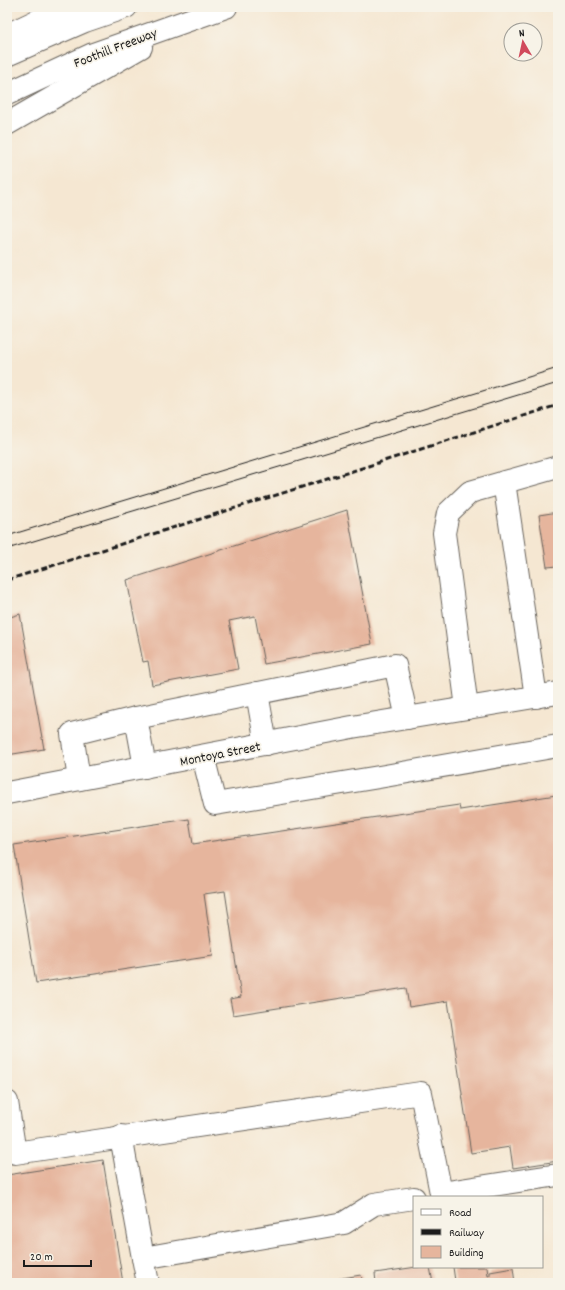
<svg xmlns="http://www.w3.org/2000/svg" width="565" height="1290" viewBox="0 0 565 1290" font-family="Dekko,sans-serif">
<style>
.building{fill:#e6b59d}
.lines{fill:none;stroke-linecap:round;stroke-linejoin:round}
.minor-casing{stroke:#68635c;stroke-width:24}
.highway-casing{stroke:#68635c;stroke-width:24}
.minor{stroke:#fff;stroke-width:22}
.highway{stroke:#fff;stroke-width:22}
.tram{stroke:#1c1c1c;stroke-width:1}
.rail{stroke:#1c1c1c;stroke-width:3;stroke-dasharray:6 3;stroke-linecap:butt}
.labels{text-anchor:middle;stroke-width:3.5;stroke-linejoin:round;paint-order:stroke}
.street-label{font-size:14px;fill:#1c1c1c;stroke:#f7f3e8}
</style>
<rect width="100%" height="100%" fill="#f7f3e8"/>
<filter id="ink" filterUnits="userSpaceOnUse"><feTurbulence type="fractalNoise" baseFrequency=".025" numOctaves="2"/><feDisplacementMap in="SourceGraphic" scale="8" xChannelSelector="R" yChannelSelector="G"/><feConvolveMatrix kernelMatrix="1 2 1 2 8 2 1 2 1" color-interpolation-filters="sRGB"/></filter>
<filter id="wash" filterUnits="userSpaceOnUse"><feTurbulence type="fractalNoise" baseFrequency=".012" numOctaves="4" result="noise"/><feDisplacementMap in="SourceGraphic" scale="16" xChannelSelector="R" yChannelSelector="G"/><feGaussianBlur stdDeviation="0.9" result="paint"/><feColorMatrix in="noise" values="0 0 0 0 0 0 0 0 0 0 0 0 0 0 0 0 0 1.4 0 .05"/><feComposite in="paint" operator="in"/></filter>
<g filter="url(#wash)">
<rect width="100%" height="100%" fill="#f5e7d2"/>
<g id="blocks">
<g class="building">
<path d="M347,510L372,644L264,664L255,616L239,619L229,621L238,669L152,685L148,661L143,662L127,580Z"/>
<path d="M558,512V566L547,567L539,515Z"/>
<path d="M20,614L44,749L7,755V618Z"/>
<path d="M556,795L558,797V1161L513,1168L510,1147L471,1153L448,1001L409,1007L406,988L233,1015L230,999L241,997L225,891L204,894L213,956L36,983L14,845L189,819L193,844L459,805L460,810Z"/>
<path d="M103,1160L123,1283H7V1175Z"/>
<path d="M417,1267H430L433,1283H376L375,1273Z"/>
<path d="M453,1267H487L488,1276L490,1275V1272L513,1268L515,1283H445L455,1281Z"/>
<path d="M361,1275L363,1283H324L323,1281Z"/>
</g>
</g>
</g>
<g filter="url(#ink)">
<use href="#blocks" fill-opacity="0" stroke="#68635c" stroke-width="1"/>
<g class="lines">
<g class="minor-casing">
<g id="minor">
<path d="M504,482L536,697"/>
<path d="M257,693L266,744"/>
<path d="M467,708L444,533L448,513L470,492L558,467"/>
<path d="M203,756L215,804L379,777L558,746"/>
<path d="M145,767L136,718L395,665L407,718"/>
<path d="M79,779L72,734L136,718"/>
<path d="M7,793L352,727L558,693"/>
<path d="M7,1102L15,1153L421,1093L441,1193L558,1175"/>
<path d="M121,1136L143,1258L344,1223L374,1204L414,1198"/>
<path d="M143,1258L148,1283"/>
</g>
</g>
<g class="highway-casing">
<g id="highway">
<path d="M7,35L49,15L71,7"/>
<path d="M7,55L85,21L126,7"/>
<path d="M7,94L93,54L226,7"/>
<path d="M7,124L141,47"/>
</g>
</g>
<use href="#minor" class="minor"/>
<use href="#highway" class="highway"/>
<g class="tram">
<path d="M7,536L558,368"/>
<path d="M7,549L558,383"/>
</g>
<path class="rail" d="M7,580L359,469L558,405"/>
</g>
</g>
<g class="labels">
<g class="street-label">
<text transform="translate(115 47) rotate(-21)" y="5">Foothill Freeway</text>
<text transform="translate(220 753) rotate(-11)" y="5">Montoya Street</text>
</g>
</g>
<rect width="565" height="1290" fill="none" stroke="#f7f3e8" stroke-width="24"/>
<rect x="413" y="1196" width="130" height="72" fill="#f7f3e8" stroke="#9f9d96"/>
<rect x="421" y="1209" width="20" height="6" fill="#ffffff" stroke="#9f9d96"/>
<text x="449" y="1216" font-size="12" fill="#1c1c1c">Road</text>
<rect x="421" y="1229" width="20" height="6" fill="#1c1c1c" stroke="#9f9d96"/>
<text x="449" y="1236" font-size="12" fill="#1c1c1c">Railway</text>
<rect x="421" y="1246" width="20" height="12" fill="#e6b59d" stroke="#9f9d96"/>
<text x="449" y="1256" font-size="12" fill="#1c1c1c">Building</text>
<g transform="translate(523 42) rotate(351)"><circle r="19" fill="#f7f3e8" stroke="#9f9d96"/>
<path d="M0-3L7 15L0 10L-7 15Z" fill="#d1495b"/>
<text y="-6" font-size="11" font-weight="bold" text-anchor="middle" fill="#1c1c1c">N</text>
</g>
<path d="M24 1260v6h67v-6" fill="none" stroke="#1c1c1c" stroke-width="2"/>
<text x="30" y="1260" font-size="12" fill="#1c1c1c" stroke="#f7f3e8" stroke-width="3" paint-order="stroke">20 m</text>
</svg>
